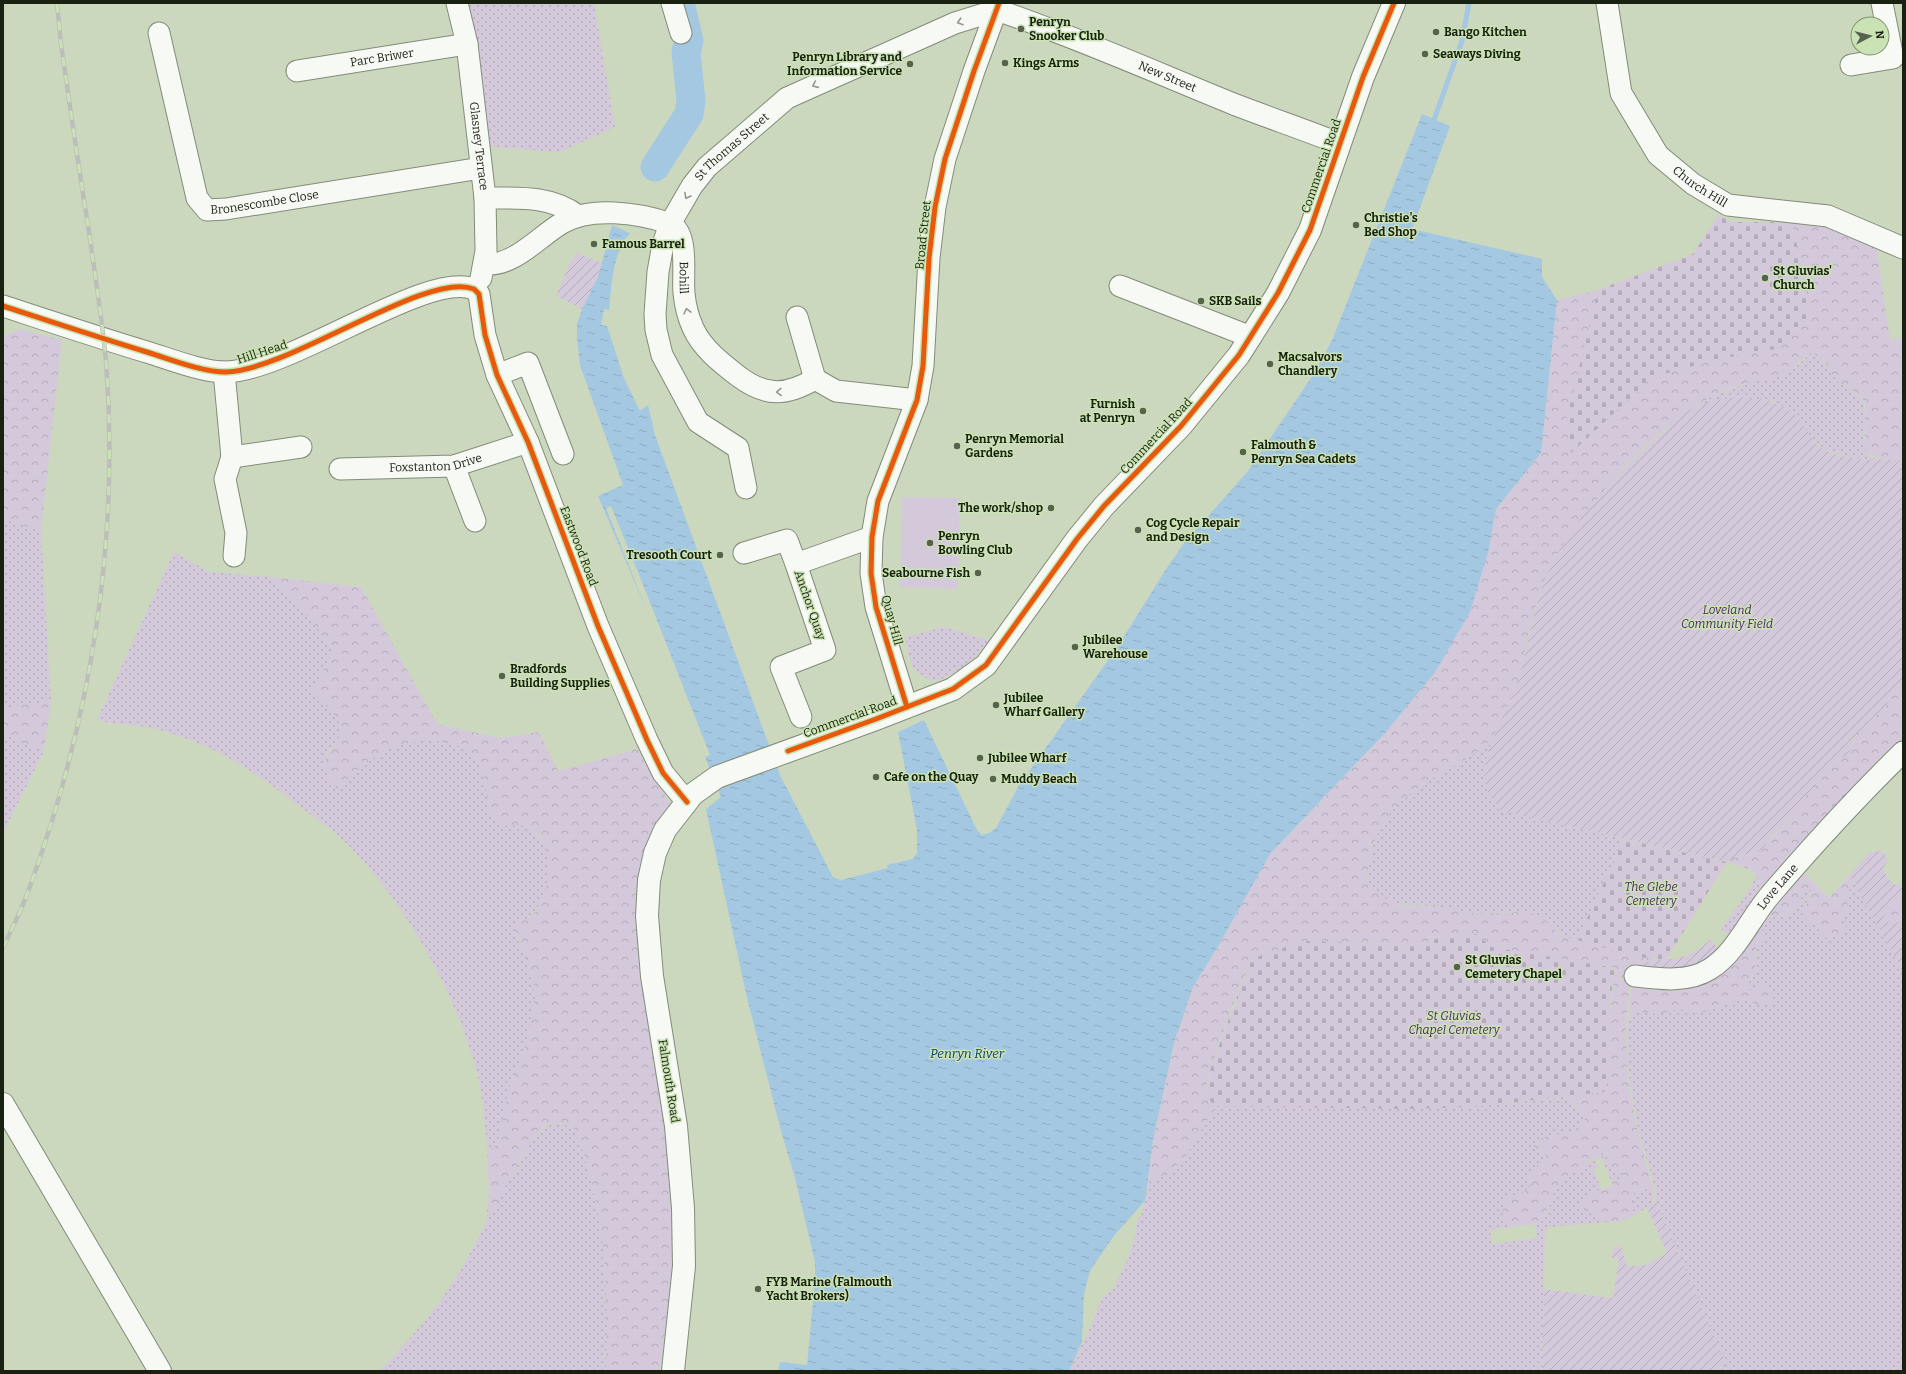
<svg xmlns="http://www.w3.org/2000/svg" width="1906" height="1374" viewBox="0 0 1906 1374" font-family="Bitter,serif">
<style>
.grass{fill:url(#grass-dots)}
.forest{fill:url(#forest-crowns)}
.cemetery{fill:url(#cemetery-stones)}
.garden{fill:url(#garden-furrows)}
.pitch{fill:#d4c9da}
.water{fill:url(#water-ripples)}
.pier{fill:#cbd8be}
.lines{fill:none;stroke-linecap:round;stroke-linejoin:round}
.stream{stroke:#a4c8e2;stroke-width:5}
.river{stroke:#a4c8e2;stroke-width:29}
.minor-casing{stroke:#828c78;stroke-width:23}
.major-casing{stroke:#828c78;stroke-width:24}
.highway-casing{stroke:#828c78;stroke-width:24}
.minor{stroke:#f7f9f5;stroke-width:21}
.major{stroke:#f7f9f5;stroke-width:22}
.highway{stroke:#f7f9f5;stroke-width:22}
.rail-casing{stroke:#bcbfb9;stroke-width:4.5}
.rail{stroke:#cae2b4;stroke-width:3;stroke-dasharray:9;stroke-linecap:butt}
.cycleway-casing{stroke:#cae2b4;stroke-width:8}
.cycleway{stroke:#e8590c;stroke-width:5}
.oneway{stroke:#93988e}
.poi-dot{fill:#57614d;stroke:#cae2b4;stroke-width:1.5}
.labels{text-anchor:middle;stroke-width:3;stroke-linejoin:round;paint-order:stroke}
.poi-label{font-size:12px;font-weight:bold;fill:#192110;stroke:#cae2b4;text-anchor:start}
.street-label{font-size:12px;fill:#192110;stroke:#cae2b4}
.park-label{font-size:12px;font-style:italic;fill:#502868;stroke:#cae2b4}
.water-label{font-size:13px;font-style:italic;fill:#0f3f6b;stroke:#cae2b4}
</style>
<defs>
<pattern id="grass-dots" width="8" height="8" patternUnits="userSpaceOnUse"><rect width="8" height="8" fill="#d4c9da"/><path d="M2 2h.1M6 6h.1" fill="none" stroke="#b5acba" stroke-width="1.8" stroke-linecap="round"/></pattern>
<pattern id="forest-crowns" width="20" height="18" patternUnits="userSpaceOnUse"><rect width="20" height="18" fill="#d4c9da"/><path d="M2 6a3 3 0 1 1 6 0M12 15a3 3 0 1 1 6 0" fill="none" stroke="#b5acba"/></pattern>
<pattern id="cemetery-stones" width="16" height="16" patternUnits="userSpaceOnUse"><rect width="16" height="16" fill="#d4c9da"/><path d="M2 7V4a2 2 0 0 1 4 0v3zM10 15v-3a2 2 0 0 1 4 0v3z" fill="#b5acba"/></pattern>
<pattern id="garden-furrows" width="10" height="10" patternUnits="userSpaceOnUse"><rect width="10" height="10" fill="#d4c9da"/><path d="M-1 1l2-2M0 10L10 0M9 11l2-2" fill="none" stroke="#b5acba"/></pattern>
<pattern id="water-ripples" width="26" height="14" patternUnits="userSpaceOnUse"><rect width="26" height="14" fill="#a4c8e2"/><path d="M2 4q2-2 4 0t4 0M15 11q2-2 4 0t4 0" fill="none" stroke="#8dacc1"/></pattern>
</defs>
<rect width="100%" height="100%" fill="#cbd8be"/>
<g class="grass">
<path d="M457,3H594L615,127L560,152L479,146Z"/>
<path d="M1811,353L1820,356L1839,383L1856,393L1863,400L1866,419L1864,438L1869,456L1876,459L1851,458L1824,449L1810,436L1803,425L1776,402L1753,398H1730L1696,406L1709,398L1746,383L1778,377L1796,367Z"/>
<path d="M3,519L41,531L51,701L3,708Z"/>
<path d="M174,552L209,572L270,577L314,623L333,652L312,692C321,701 337,713 340,725C345,751 305,750 338,789C368,757 403,733 448,743C459,745 470,750 477,760C484,770 488,802 491,816C499,828 513,823 525,826C533,827 538,836 542,842C552,859 551,885 541,902C537,908 533,914 527,918C522,922 519,931 516,936L526,958L533,981L535,997L527,1042L508,1092L498,1143L493,1148L490,1147L487,1144C484,1120 483,1096 477,1073C456,991 401,895 340,837C327,825 310,815 295,803C265,780 233,757 197,743C179,735 160,729 140,726C126,724 111,724 97,720Z"/>
<path d="M944,627L991,641C978,654 948,686 928,679C923,677 917,671 912,668L905,637Z"/>
<path d="M1497,732L1487,756L1485,785L1502,811L1624,839L1577,940C1556,935 1545,919 1524,913C1512,909 1497,914 1485,914C1469,914 1455,909 1440,907C1410,904 1389,911 1368,883C1370,822 1395,800 1445,771C1466,759 1481,751 1497,732Z"/>
<path d="M3,734L44,751L3,833Z"/>
<path d="M1755,874C1769,888 1743,924 1735,938L1721,929L1748,892L1756,877Z"/>
<path d="M1851,878L1903,972V1371H1709L1724,1367L1726,1363L1656,1200C1656,1183 1647,1164 1643,1147C1634,1117 1621,1044 1630,1016L1640,1012L1658,1014L1678,1009L1704,1012L1743,998L1754,1004L1772,1003L1769,989L1762,985C1756,988 1754,992 1747,989L1746,984L1752,977L1756,966L1755,947L1764,938L1761,926L1763,919C1772,915 1781,920 1790,913C1799,905 1800,894 1812,888L1806,904L1805,912L1803,914L1809,922L1816,925L1823,937C1831,938 1837,933 1845,932L1844,927L1847,923L1843,920L1848,909L1845,897L1850,889Z"/>
<path d="M1565,1097L1570,1099L1574,1106L1585,1116V1121C1580,1123 1577,1129 1573,1131C1557,1138 1544,1131 1534,1148L1547,1156L1542,1164L1538,1165L1529,1177L1530,1187L1522,1194L1507,1196C1499,1208 1502,1219 1514,1227L1490,1230L1492,1244L1537,1238L1535,1224L1549,1209L1551,1199L1556,1188L1569,1173C1581,1171 1587,1160 1596,1161L1598,1167L1593,1170L1602,1190L1596,1191L1580,1208L1592,1213L1608,1222L1549,1227L1545,1231L1542,1371H1069L1093,1322L1099,1304L1103,1297L1114,1288L1128,1258L1135,1237L1137,1220L1141,1215L1145,1201L1148,1182L1166,1174L1183,1161L1216,1106L1429,1108L1473,1107Z"/>
<path d="M556,1123L573,1127L577,1135C606,1211 609,1291 606,1371H379C409,1341 437,1309 459,1273C481,1237 496,1198 519,1163C528,1149 538,1126 556,1123Z"/>
<path d="M1603,1148L1624,1175V1179L1619,1182L1611,1181L1599,1150Z"/>
<path d="M1652,1184C1657,1206 1650,1204 1633,1216L1634,1192L1651,1187Z"/>
</g>
<g class="forest">
<path d="M1790,213L1875,237L1890,340L1903,338V461C1887,458 1874,462 1864,448C1864,435 1870,412 1863,399C1858,391 1847,389 1840,383C1827,372 1830,358 1811,353C1799,360 1792,372 1779,377C1769,381 1757,381 1746,383C1734,386 1720,392 1709,398C1652,428 1574,517 1547,575C1524,625 1526,686 1496,732C1486,748 1470,757 1454,766C1400,797 1370,817 1368,883L1382,897L1405,907H1440L1475,914L1523,912L1533,914L1543,918L1558,933L1566,937L1654,959C1645,963 1635,971 1631,979C1628,985 1629,996 1628,1003C1621,1064 1634,1126 1652,1184L1649,1190L1642,1189L1634,1192L1633,1216C1608,1231 1601,1215 1580,1208L1584,1201L1599,1190H1602L1613,1185L1611,1181L1619,1182L1624,1179V1175L1622,1172C1612,1170 1607,1162 1608,1153L1603,1148L1599,1150L1603,1156L1602,1160L1601,1158L1590,1161L1578,1171L1566,1176C1563,1180 1559,1183 1557,1187C1550,1199 1549,1217 1535,1224C1533,1225 1528,1225 1526,1225C1523,1225 1517,1227 1514,1226C1499,1223 1501,1205 1507,1196C1517,1194 1523,1195 1530,1187V1171C1536,1163 1542,1167 1547,1156L1534,1147C1546,1130 1556,1138 1573,1131C1577,1129 1580,1123 1585,1121C1585,1113 1574,1105 1570,1099L1565,1097L1607,1085L1609,1021L1615,968L1492,947L1476,934L1437,938L1424,944L1416,945L1303,941L1251,959C1242,981 1203,1076 1207,1094C1208,1099 1212,1104 1216,1106L1183,1161L1166,1174L1148,1182L1153,1140L1174,1043L1193,987L1220,943L1270,854L1386,732L1436,671L1488,553L1496,509L1541,453L1557,300L1598,290L1654,269L1653,377L1719,359L1780,348Z"/>
<path d="M20,329L62,340L41,531L3,519V336Z"/>
<path d="M270,577L361,587L437,724L500,738L539,732L558,771L637,749L671,805L642,978L665,1126L673,1234L671,1285L660,1371H606C608,1308 607,1244 592,1182C587,1164 582,1144 573,1127C565,1124 557,1121 549,1124C531,1130 495,1206 486,1225L489,1194L487,1144L490,1147L493,1148L498,1143L508,1092L527,1042L535,997L533,981L526,958L515,931L518,923C522,920 526,920 529,917C534,915 538,908 540,903C553,884 552,840 530,828C516,820 503,834 491,816C488,802 484,770 477,760C470,750 459,745 448,743C403,733 367,757 338,789C305,756 345,749 340,726C337,713 321,701 312,692L333,652L314,623Z"/>
<path d="M1903,685V751L1759,896C1758,891 1760,885 1759,880C1757,868 1736,866 1727,862L1738,855L1756,853L1793,817L1802,800L1814,787L1824,772L1833,763L1844,757L1853,744L1856,734L1871,724L1869,722L1886,706L1892,692Z"/>
<path d="M51,701L44,751L3,734V708Z"/>
<path d="M1797,866L1829,898L1852,872L1850,889L1845,900L1848,906L1843,920L1848,925L1844,927L1845,932L1828,938L1823,937L1816,925L1809,922L1802,914L1805,912C1806,904 1810,897 1812,889C1798,895 1800,905 1791,912C1779,921 1773,914 1763,919L1761,926L1764,938C1749,954 1756,951 1756,970L1746,984L1747,989C1754,992 1756,988 1762,985C1771,988 1771,995 1772,1003L1761,1006L1743,999L1704,1012L1678,1009L1658,1014L1640,1012L1630,1016L1628,1023L1632,980L1690,978Z"/>
<path d="M1903,898V928L1897,922L1887,921L1883,918L1891,903Z"/>
</g>
<g class="cemetery">
<path d="M1718,215L1732,222H1792L1811,314L1780,348L1719,359L1653,377L1571,453L1567,417L1598,290L1693,254Z"/>
<path d="M1624,839L1727,862L1666,960L1635,956L1577,940Z"/>
<path d="M1476,934L1492,947L1615,968C1612,985 1610,1003 1609,1021C1608,1037 1612,1081 1604,1092L1473,1107L1407,1109L1216,1106L1209,1100L1207,1094L1211,1067L1251,959L1303,941L1416,945L1430,942L1437,938Z"/>
</g>
<g class="garden">
<path d="M577,253L602,263L598,277L582,309L556,296L570,263Z"/>
<path d="M1743,397C1768,399 1788,403 1803,425C1809,434 1815,445 1825,450C1850,463 1877,457 1903,461V685L1892,692L1886,706L1869,722L1871,724L1856,734L1848,754L1833,763L1824,772L1814,787L1802,800L1797,812L1772,836L1762,849L1756,853L1738,855L1727,862L1502,811C1496,803 1489,796 1486,786C1477,760 1506,714 1515,689C1528,652 1531,612 1547,575C1569,523 1618,473 1660,435C1671,425 1682,413 1695,407C1709,400 1728,398 1743,397Z"/>
<path d="M1883,851L1888,860L1883,868L1888,879L1895,885L1901,884L1903,887V898L1891,903L1883,918L1887,921L1897,922L1903,928V972L1851,878L1852,872L1870,852Z"/>
<path d="M1711,939L1718,949L1710,969L1634,973C1650,954 1658,962 1679,958C1691,955 1702,948 1711,939Z"/>
<path d="M1656,1200L1726,1363V1366L1709,1371H1542L1544,1289L1613,1298L1619,1259L1612,1258L1613,1247L1621,1246L1627,1266L1646,1265L1667,1253L1647,1208Z"/>
</g>
<path class="pitch" d="M902,497L960,498L958,589L900,587Z"/>
<path class="water" d="M1422,114L1450,126L1412,229L1542,259V277L1557,300L1541,453L1496,509L1488,553L1470,612L1436,671L1386,732L1270,854L1220,943L1193,987L1174,1043L1153,1140L1145,1201L1113,1237L1090,1271L1084,1294L1082,1342L1069,1371H778L780,1362L807,1365L815,1281V1262L795,1178L781,1131L747,998L706,809L721,797L650,618L598,496L623,485L580,365L577,338V324L582,309L598,277L612,225L630,233C612,254 612,283 609,310L604,309L601,325L607,326L624,378L640,411L648,405L655,435L780,775L833,877L841,880L888,868L887,865L913,859L917,853V830L898,732L924,720L977,830L982,835L989,833L996,828L1018,787L1118,646L1168,566L1185,542L1248,471L1315,372L1332,340Z"/>
<path class="pier" d="M611,506L640,577L710,755L705,757L606,508Z"/>
<g class="lines">
<path class="stream" d="M1434,120L1462,41L1469,3"/>
<path class="river" d="M655,167L689,114L691,101L686,52L689,41L680,3"/>
<g class="minor-casing">
<g id="minor">
<path id="s1" d="M457,3L467,44L485,198L486,251L481,278"/>
<path d="M672,3L681,33"/>
<path id="s2" d="M1607,3L1621,93L1658,155L1693,184L1728,205L1828,216L1903,248"/>
<path id="s3" d="M997,10C1079,38 1157,73 1236,105C1270,118 1305,130 1338,143"/>
<path id="s4" d="M159,33L197,198L207,210L226,209L481,168"/>
<path d="M1851,65L1893,58L1882,3"/>
<path id="s5" d="M297,71L467,44"/>
<path d="M485,198C516,198 552,195 578,216"/>
<path id="s6" d="M484,264C514,267 538,237 562,223C590,206 639,213 668,223C690,231 682,274 684,293C685,304 688,317 693,328C702,348 720,362 738,376C766,397 786,396 815,379"/>
<path d="M1120,286L1251,337"/>
<path d="M3,306C52,322 100,338 150,353C172,360 203,372 226,372C291,370 427,270 474,289L479,294L485,335L497,375L528,442L598,626L647,740L663,773L687,802"/>
<path d="M797,317L815,379"/>
<path d="M224,372L232,457L301,447"/>
<path d="M497,375L528,363L563,454"/>
<path d="M815,379L836,391L917,400"/>
<path d="M232,457L225,479L236,533L234,556"/>
<path d="M454,466L475,521"/>
<path id="s7" d="M340,469L454,466L528,442"/>
<path id="s8" d="M746,488L738,448L698,422L662,355L656,330L655,314L658,272L663,244L670,224L692,186L707,167L787,98L955,23L997,10"/>
<path d="M744,553L787,540L796,564"/>
<path d="M907,707L876,607L871,573L872,537L878,501L917,400L923,366L929,258L935,207L945,159L974,71L999,3"/>
<path d="M801,717L781,667L825,650L796,564L872,537"/>
<path id="s9" d="M1635,976C1659,979 1688,983 1710,969C1737,952 1750,918 1771,894C1813,845 1857,797 1903,752"/>
</g>
</g>
<g class="major-casing">
<path id="major" d="M673,1371L684,1266L683,1208L676,1126L652,976L647,916L649,880L655,853L665,830L693,794L717,777L876,719L953,689L986,665L1077,539L1104,506L1181,426L1239,355L1278,293L1310,230L1363,77L1394,3"/>
</g>
<g class="highway-casing">
<path id="highway" d="M3,1104L160,1371"/>
</g>
<use href="#minor" class="minor"/>
<use href="#major" class="major"/>
<use href="#highway" class="highway"/>
<g class="rail-casing">
<path id="rail" d="M3,948C12,928 22,909 29,889C91,720 120,540 106,361C102,318 95,275 89,232C79,169 70,107 61,44L57,3"/>
</g>
<use href="#rail" class="rail"/>
<g class="cycleway-casing">
<g id="cycleway">
<path d="M3,306C52,322 100,338 150,353C172,360 203,372 226,372C291,370 427,270 474,289L479,294L485,335L497,375L528,442L598,626L647,740L663,773L687,802"/>
<path d="M907,707L876,607L871,573L872,537L878,501L917,400L923,366L929,258L935,207L945,159L974,71L999,3"/>
<path d="M788,751L876,719L953,689L986,665L1077,539L1104,506L1181,426L1239,355L1278,293L1310,230L1363,77L1394,3"/>
</g>
</g>
<use href="#cycleway" class="cycleway"/>
</g>
<defs><path id="oneway-chevron" d="M-2-3.5L2.5 0L-2 3.5" fill="none" stroke-width="1.6" stroke-linecap="round" stroke-linejoin="round"/></defs>
<g class="oneway">
<use href="#oneway-chevron" transform="translate(960 22) rotate(162)"/>
<use href="#oneway-chevron" transform="translate(815 85) rotate(156)"/>
<use href="#oneway-chevron" transform="translate(687 196) rotate(120)"/>
<use href="#oneway-chevron" transform="translate(687 311) rotate(-104)"/>
<use href="#oneway-chevron" transform="translate(779 392) rotate(178)"/>
</g>
<g class="poi-dot">
<circle cx="1021" cy="29" r="4"/>
<circle cx="1436" cy="32" r="4"/>
<circle cx="1425" cy="54" r="4"/>
<circle cx="1005" cy="63" r="4"/>
<circle cx="910" cy="64" r="4"/>
<circle cx="1356" cy="225" r="4"/>
<circle cx="594" cy="244" r="4"/>
<circle cx="1765" cy="278" r="4"/>
<circle cx="1201" cy="301" r="4"/>
<circle cx="1270" cy="364" r="4"/>
<circle cx="1143" cy="411" r="4"/>
<circle cx="957" cy="446" r="4"/>
<circle cx="1243" cy="452" r="4"/>
<circle cx="1051" cy="508" r="4"/>
<circle cx="1138" cy="530" r="4"/>
<circle cx="930" cy="543" r="4"/>
<circle cx="720" cy="555" r="4"/>
<circle cx="978" cy="573" r="4"/>
<circle cx="1075" cy="647" r="4"/>
<circle cx="502" cy="676" r="4"/>
<circle cx="996" cy="705" r="4"/>
<circle cx="980" cy="758" r="4"/>
<circle cx="876" cy="777" r="4"/>
<circle cx="993" cy="779" r="4"/>
<circle cx="1457" cy="967" r="4"/>
<circle cx="758" cy="1289" r="4"/>
</g>
<g class="labels">
<g class="poi-label">
<text x="1029" y="26">Penryn<tspan x="1029" dy="14">Snooker Club</tspan></text>
<text x="1444" y="36">Bango Kitchen</text>
<text x="1433" y="58">Seaways Diving</text>
<text x="902" y="61" text-anchor="end">Penryn Library and<tspan x="902" dy="14">Information Service</tspan></text>
<text x="1013" y="67">Kings Arms</text>
<text x="1364" y="222">Christie's<tspan x="1364" dy="14">Bed Shop</tspan></text>
<text x="602" y="248">Famous Barrel</text>
<text x="1773" y="275">St Gluvias'<tspan x="1773" dy="14">Church</tspan></text>
<text x="1209" y="305">SKB Sails</text>
<text x="1278" y="361">Macsalvors<tspan x="1278" dy="14">Chandlery</tspan></text>
<text x="1135" y="408" text-anchor="end">Furnish<tspan x="1135" dy="14">at Penryn</tspan></text>
<text x="965" y="443">Penryn Memorial<tspan x="965" dy="14">Gardens</tspan></text>
<text x="1251" y="449">Falmouth &amp;<tspan x="1251" dy="14">Penryn Sea Cadets</tspan></text>
<text x="1043" y="512" text-anchor="end">The work/shop</text>
<text x="1146" y="527">Cog Cycle Repair<tspan x="1146" dy="14">and Design</tspan></text>
<text x="938" y="540">Penryn<tspan x="938" dy="14">Bowling Club</tspan></text>
<text x="712" y="559" text-anchor="end">Tresooth Court</text>
<text x="970" y="577" text-anchor="end">Seabourne Fish</text>
<text x="1083" y="644">Jubilee<tspan x="1083" dy="14">Warehouse</tspan></text>
<text x="510" y="673">Bradfords<tspan x="510" dy="14">Building Supplies</tspan></text>
<text x="1004" y="702">Jubilee<tspan x="1004" dy="14">Wharf Gallery</tspan></text>
<text x="988" y="762">Jubilee Wharf</text>
<text x="884" y="781">Cafe on the Quay</text>
<text x="1001" y="783">Muddy Beach</text>
<text x="1465" y="964">St Gluvias<tspan x="1465" dy="14">Cemetery Chapel</tspan></text>
<text x="766" y="1286">FYB Marine (Falmouth<tspan x="766" dy="14">Yacht Brokers)</tspan></text>
</g>
<g class="street-label">
<text dy="4" stroke="none"><textPath href="#s5" startOffset="86">Parc Briwer</textPath></text>
<text dy="4" stroke="none"><textPath href="#s3" startOffset="183">New Street</textPath></text>
<text dy="4" stroke="none"><textPath href="#s1" startOffset="145">Glasney Terrace</textPath></text>
<text dy="4" stroke="none"><textPath href="#s8" startOffset="398">St Thomas Street</textPath></text>
<text transform="translate(1321 166) rotate(-71)" y="4">Commercial Road</text>
<text dy="4" stroke="none"><textPath href="#s2" startOffset="216">Church Hill</textPath></text>
<text dy="4" stroke="none"><textPath href="#s4" startOffset="243">Bronescombe Close</textPath></text>
<text transform="translate(923 235) rotate(-84)" y="4">Broad Street</text>
<text dy="4" stroke="none"><textPath href="#s6" startOffset="259">Bohill</textPath></text>
<text transform="translate(262 352) rotate(-18)" y="4">Hill Head</text>
<text transform="translate(1156 436) rotate(-47)" y="4">Commercial Road</text>
<text dy="4" stroke="none"><textPath href="#s7" startOffset="96">Foxstanton Drive</textPath></text>
<text transform="translate(579 546) rotate(69)" y="4">Eastwood Road</text>
<text transform="translate(810 605) rotate(71)" y="4">Anchor Quay</text>
<text transform="translate(892 620) rotate(75)" y="4">Quay Hill</text>
<text transform="translate(850 717) rotate(-20)" y="4">Commercial Road</text>
<text dy="4" stroke="none"><textPath href="#s9" startOffset="184">Love Lane</textPath></text>
<text transform="translate(669 1081) rotate(81)" y="4">Falmouth Road</text>
</g>
<g class="park-label">
<text x="1727" y="614">Loveland<tspan x="1727" dy="14">Community Field</tspan></text>
<text x="1651" y="891">The Glebe<tspan x="1651" dy="14">Cemetery</tspan></text>
<text x="1454" y="1020">St Gluvias<tspan x="1454" dy="14">Chapel Cemetery</tspan></text>
</g>
<g class="water-label">
<text x="967" y="1058">Penryn River</text>
</g>
</g>
<rect width="1906" height="1374" fill="none" stroke="#192110" stroke-width="8"/>
<g transform="translate(1870 36) rotate(83)"><circle r="19" fill="#cae2b4" stroke="#839572"/>
<path d="M0-3L7 15L0 10L-7 15Z" fill="#57614d"/>
<text y="-6" font-size="11" font-weight="bold" text-anchor="middle" fill="#192110">N</text>
</g>
</svg>
